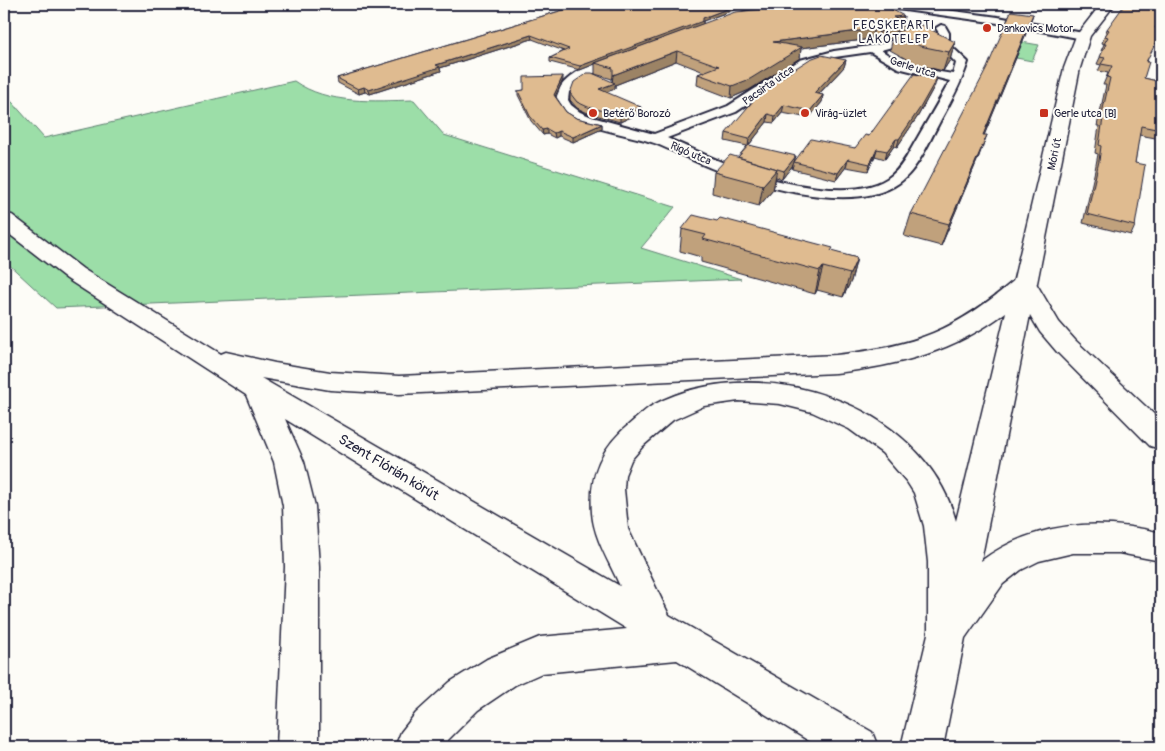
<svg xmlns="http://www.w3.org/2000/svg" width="1165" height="751" viewBox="0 0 1165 751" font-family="Pangolin,sans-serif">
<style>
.green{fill:#9cdea8;stroke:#5f8072}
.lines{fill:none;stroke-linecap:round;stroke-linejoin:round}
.minor-casing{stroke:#22223b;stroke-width:4}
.secondary-casing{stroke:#22223b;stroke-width:3}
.primary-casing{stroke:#22223b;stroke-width:3}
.minor{fill:#fdfcf7;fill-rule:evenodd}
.secondary{fill:#fdfcf7;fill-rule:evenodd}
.primary{fill:#fdfcf7;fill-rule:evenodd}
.wall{fill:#c0a17c;stroke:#22223b}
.shaded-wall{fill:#9c8365;stroke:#22223b}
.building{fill:#dfbb90;stroke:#22223b}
.poi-dot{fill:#c8321e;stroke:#fdfcf7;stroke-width:2}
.labels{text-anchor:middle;stroke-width:4;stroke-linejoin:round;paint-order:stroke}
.far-poi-label{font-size:11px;fill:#22223b;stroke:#fdfcf7;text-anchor:start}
.far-street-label{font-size:11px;fill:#22223b;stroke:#fdfcf7}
.far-neighbourhood-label{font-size:12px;letter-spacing:1px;fill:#22223b;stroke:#fdfcf7}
.street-label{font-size:14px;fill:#22223b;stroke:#fdfcf7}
</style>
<rect width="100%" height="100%" fill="#fdfcf7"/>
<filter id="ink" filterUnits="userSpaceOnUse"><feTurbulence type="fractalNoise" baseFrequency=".02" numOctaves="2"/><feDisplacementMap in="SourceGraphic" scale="10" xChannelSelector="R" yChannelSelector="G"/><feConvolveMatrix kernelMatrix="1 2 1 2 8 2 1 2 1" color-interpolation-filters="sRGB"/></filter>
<g filter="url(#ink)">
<g class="green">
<path d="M1004,39L1039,45L1032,61L995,54Z"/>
<path d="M294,81C328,105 374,101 414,100L444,135L675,207L641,248L741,279L56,308L4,260V93L44,138Z"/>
</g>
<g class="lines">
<g class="minor-casing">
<g id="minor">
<path d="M764,4H778L734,21H726L725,19Z"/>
<path d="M878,4H902L998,17L1083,33L1088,36L1083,39L998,23L883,7Z"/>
<path d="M941,25L945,26L949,33V44L968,62C961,85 948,106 937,127C927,146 917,170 899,183C859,212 773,190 730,175C705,167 681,154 657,144C632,134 577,129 561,109C539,83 607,52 625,57L627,59L625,61L598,71L579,81L569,92L568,100L571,105L580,112L592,117L654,134L728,106L800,60L834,51L877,45L917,34L922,37L921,39L881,50C902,66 928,70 953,74L956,63L939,45V33L936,28ZM870,52L898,68L950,81C940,99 929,118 918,137C910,150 904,165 892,175C859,204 774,182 737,168C713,159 690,148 667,138L736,112L808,64L835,57Z"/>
</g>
</g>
<g class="secondary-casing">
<path id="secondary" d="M1101,4H1115L1090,36L1080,68L1037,283L1033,288L1025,290L1017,288L1013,283L1064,68L1076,36Z"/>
</g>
<g class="primary-casing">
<path id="primary" d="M4,214L12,215L83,269L221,354L226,352L275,363L330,372L399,376L836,355C916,346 955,331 1017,278L1025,276L1033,278L1059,322L1075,340L1161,421V449L1150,446L1057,352L1040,332L1030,315L981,561C1033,522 1099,517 1161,533V561L1119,553H1073L1039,561L1021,570L1003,584L965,638L943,747H901L928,634V562L924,526L914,493L907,482L882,453L849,429L812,412L780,404L739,401L704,406L673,420L643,446L631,460L625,475L624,489L628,529L669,615L872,732L878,747H819L677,660L542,673L515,685L478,710L441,747H395L401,732L416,713L450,682L487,659L540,637L627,629L285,419L304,462L315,506L319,567V747H277L285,567L283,506L274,462L246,395L67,279L4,230ZM1006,312L956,521C923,402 757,349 653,405C646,409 639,416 633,421C601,447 589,473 592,513C594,539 610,563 620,586L261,378L330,390L399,394L836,373C900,365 954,352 1006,312Z"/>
</g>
<use href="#minor" class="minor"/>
<use href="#secondary" class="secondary"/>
<use href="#primary" class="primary"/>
</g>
<g class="wall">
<path d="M583,4H747V5L703,21V24L904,16L903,22L907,29L955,42L950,60L943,71L915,64L890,50L893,38L876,42L871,39L801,48L800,58L749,90L731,98L697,85L698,74L704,72L676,61L615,85V89L606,92L640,113L620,122L588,113L577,108L570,100V93L612,82V79L595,74V64L580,70L550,62V58L564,51L532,39L440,68L441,71L370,94L365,92L359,94L338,83L337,78Z"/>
<path d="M1033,14L1027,31L984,135L979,156L941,246L904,236L911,214Z"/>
<path d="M1156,28L1147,62L1144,78L1161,82V139L1139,135L1135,163V226L1131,235L1083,223L1095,170L1098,154L1095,153L1099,126H1097L1106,85H1103L1108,73L1098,71L1101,65L1097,64L1103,51H1101L1104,44L1102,43L1107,29Z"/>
<path d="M846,60L844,67L819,94L823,95L822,102L809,118L782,113L774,123L767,122L749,145L795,160L855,148L935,85L918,116L897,147L894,146L885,159L875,156L868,171L846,167L836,180L792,169L793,165L782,179L776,177L773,190L759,206L712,193L714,172L738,157L747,146L725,141L726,133Z"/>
<path d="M563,80L556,97L566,112L576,118L602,124V129L573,142L559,136L555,138L547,134L543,135L531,121L518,95V91L524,90Z"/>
<path d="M682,229L832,252L857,258L851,281L843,297L817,290L815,294L701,262V257L680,251Z"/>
</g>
<g class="shaded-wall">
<path d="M740,4H747V5L703,21V24L595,63V64L580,70V66L703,18Z"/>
<path d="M1033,14L1027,31L976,155L983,135Z"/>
<path d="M904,16L902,26L893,17Z"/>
<path d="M908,25L905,36L895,32L893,38L876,42L879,32Z"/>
<path d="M874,29L871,39L801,48L800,58L749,90L731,98L732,86L773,42Z"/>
<path d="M531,35L532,39L440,68L441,71L370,94L369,90L436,65Z"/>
<path d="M955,42L950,60L943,71L949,52Z"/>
<path d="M677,51L676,61L615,85V89L598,95L599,89L612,84L613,75Z"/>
<path d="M846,60L844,67L813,100L814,93Z"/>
<path d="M563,76V80L554,99V95Z"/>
<path d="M937,78L935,85L918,116L897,147L899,139Z"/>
<path d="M364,87L365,92L359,94L358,89Z"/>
<path d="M823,95L822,102L809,118L810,111Z"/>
<path d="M784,105L782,113L774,123L775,116Z"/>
<path d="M641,107L640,113L620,122V115Z"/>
<path d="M768,114L767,122L748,146L749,139Z"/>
<path d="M602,124V129L573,142V137Z"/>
<path d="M547,129V134L543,135L542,130Z"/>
<path d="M559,131V136L555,138L554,133Z"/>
<path d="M987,135L979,156L941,246L949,224Z"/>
<path d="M896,139L894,146L885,159L887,151Z"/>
<path d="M877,149L875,156L868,171L870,164Z"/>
<path d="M796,156L793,165L782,179L784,171Z"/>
<path d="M848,159L846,167L836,180L838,173Z"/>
<path d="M777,169L773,190L759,206L763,185Z"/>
<path d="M857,258L851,281L843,297L850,274Z"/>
<path d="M823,267L817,290L815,294L820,271Z"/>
</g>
<g class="building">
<path d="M583,4H740L703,18V21L580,66L550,58L569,49L531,35L436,65L440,67L369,90L364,87L358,89L337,78Z"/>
<path d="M812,4H881L904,16L893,17L908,25L879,32L874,29L773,42L802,47L750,79L732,86L698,74L719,66L677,51L613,75V68L595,63L735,12Z"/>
<path d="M1125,4H1161V17L1155,28L1161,29V33L1146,62H1149L1144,78L1161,82V130L1141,126L1135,163L1145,165L1135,226L1087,214L1099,161L1101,146L1099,145L1103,118H1101L1110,78L1107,77L1112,66L1101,64L1105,58L1100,57L1106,44H1104L1108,37L1105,36L1109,30L1107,29Z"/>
<path d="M1011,11L1033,14L983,135H987L949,224L911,214L987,68Z"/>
<path d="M922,25L955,42L949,52L920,46L895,32Z"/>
<path d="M821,55L846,60L814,93L823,95L810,111L784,105L775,116L768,114L749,139L726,133L763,89L810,59Z"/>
<path d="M587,73H592L615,83L599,89L641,107L620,115L588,107L577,102L570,93L574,82Z"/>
<path d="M914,74L937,78L920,108L899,139H896L887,151L877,149L870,164L848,159L838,173L794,162L811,139L855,148L865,135L869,136Z"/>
<path d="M563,76L554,95L566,112L576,118L602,124L573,137L559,131L554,133L547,129L542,130L530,116L518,91L524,90V77Z"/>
<path d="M749,145L796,156L784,171L738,157Z"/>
<path d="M730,155L777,169L763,185L714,172Z"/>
<path d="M693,215L717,221L720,218L833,248L831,251L857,258L850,274L823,267L820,271L703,239L706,235L682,229Z"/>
</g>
</g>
<g class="poi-dot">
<circle cx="987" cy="28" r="5"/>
<circle cx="593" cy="113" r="5"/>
<circle cx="805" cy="113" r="5"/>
<rect x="1039" y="108" width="10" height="10" rx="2.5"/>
</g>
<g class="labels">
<g class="far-poi-label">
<text x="997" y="32">Dankovics Motor</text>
<text x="603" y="117">Betérő Borozó</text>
<text x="815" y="117">Virág-üzlet</text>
<text x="1054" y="117">Gerle utca [B]</text>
</g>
<g class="far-street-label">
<text transform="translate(913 67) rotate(18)" y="4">Gerle utca</text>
<text transform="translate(768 85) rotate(-35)" y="4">Pacsirta utca</text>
<text transform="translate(691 153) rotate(23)" y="4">Rigó utca</text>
<text transform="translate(1054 154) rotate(-78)" y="4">Móri út</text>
</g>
<g class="far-neighbourhood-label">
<text x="894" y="29">FECSKEPARTI<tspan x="894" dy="14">LAKÓTELEP</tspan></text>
</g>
<g class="street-label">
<text transform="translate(389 467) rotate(31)" y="5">Szent Flórián körút</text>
</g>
</g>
<rect width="1165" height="751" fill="none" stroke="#fdfcf7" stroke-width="20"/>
<rect x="10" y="10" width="1145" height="731" fill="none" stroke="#22223b" stroke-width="2" filter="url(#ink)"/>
</svg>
